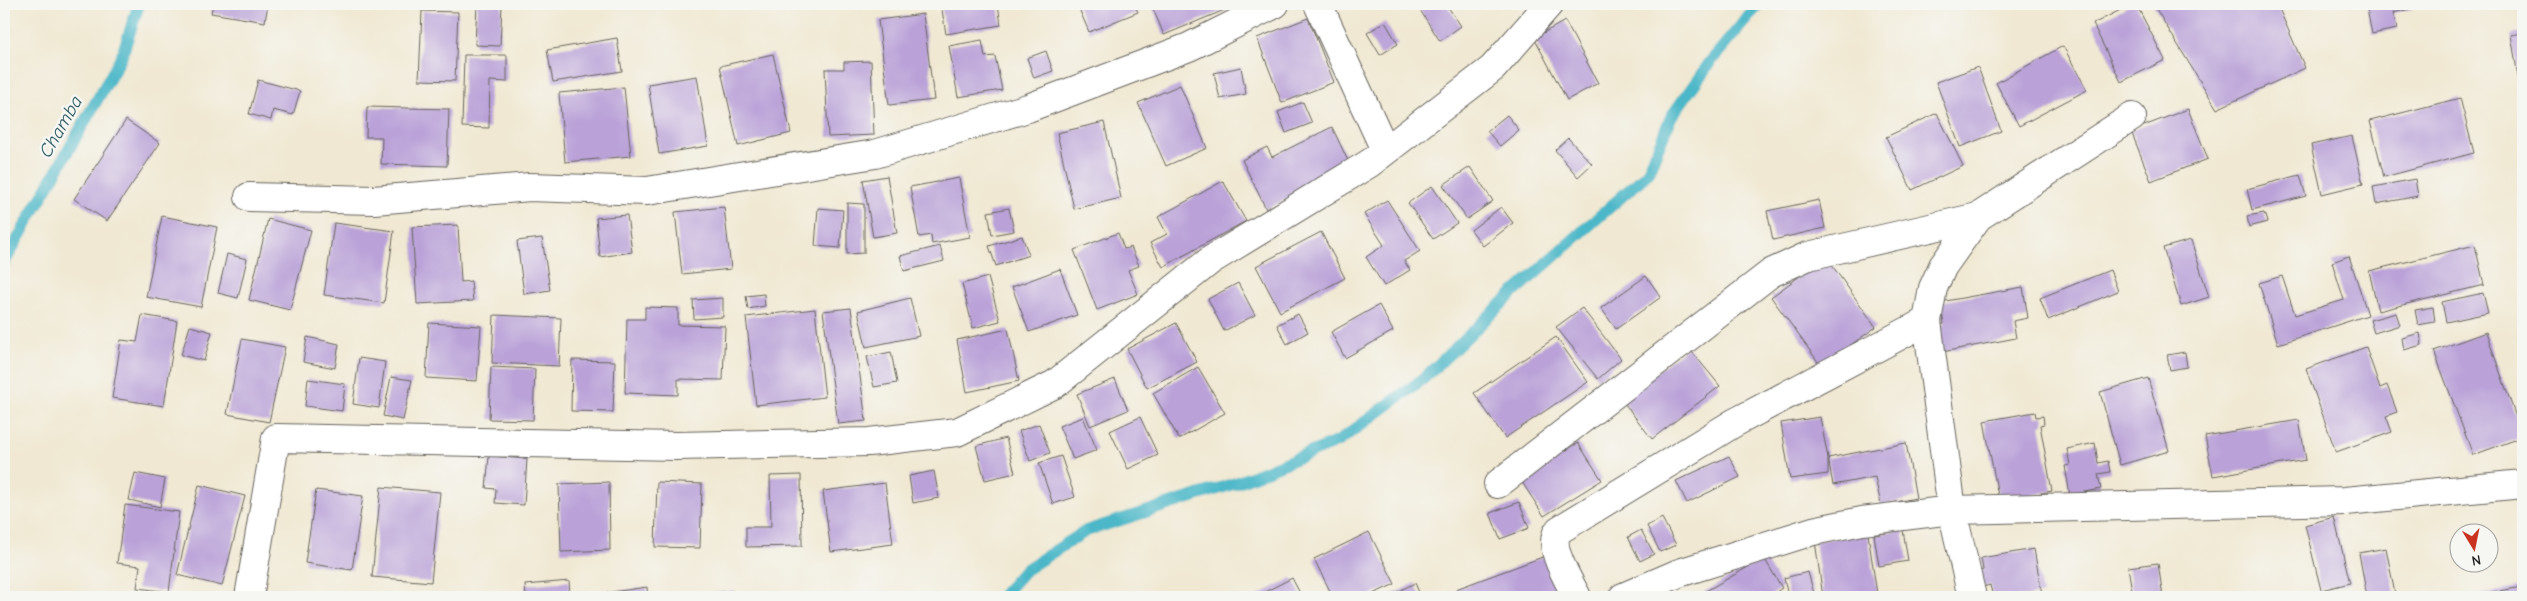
<svg xmlns="http://www.w3.org/2000/svg" width="2527" height="601" viewBox="0 0 2527 601" font-family="'Comic Neue',sans-serif">
<style>
.lines{fill:none;stroke-linecap:round;stroke-linejoin:round}
.stream{stroke:#4cb7c8;stroke-width:12}
.building{fill:#baa2d8}
.minor-casing{stroke:#66635c;stroke-width:30}
.minor{stroke:#fff;stroke-width:28}
.labels{text-anchor:middle;stroke-width:5;stroke-linejoin:round;paint-order:stroke}
.water-label{font-size:19px;font-style:italic;fill:#2f5a61;stroke:#f6f6f2}
</style>
<rect width="100%" height="100%" fill="#f6f6f2"/>
<filter id="ink" filterUnits="userSpaceOnUse"><feTurbulence type="fractalNoise" baseFrequency=".02" numOctaves="2"/><feDisplacementMap in="SourceGraphic" scale="10" xChannelSelector="R" yChannelSelector="G"/><feConvolveMatrix kernelMatrix="1 2 1 2 8 2 1 2 1" color-interpolation-filters="sRGB"/></filter>
<filter id="wash" filterUnits="userSpaceOnUse"><feTurbulence type="fractalNoise" baseFrequency=".0096" numOctaves="4" result="noise"/><feDisplacementMap in="SourceGraphic" scale="20" xChannelSelector="R" yChannelSelector="G"/><feGaussianBlur stdDeviation="1.12" result="paint"/><feColorMatrix in="noise" values="0 0 0 0 0 0 0 0 0 0 0 0 0 0 0 0 0 1.4 0 .05"/><feComposite in="paint" operator="in"/></filter>
<g filter="url(#wash)">
<rect width="100%" height="100%" fill="#f0e8d2"/>
<g class="lines">
<g class="stream">
<path d="M4,263L121,58L139,4"/>
<path d="M1001,597L1025,570L1086,531L1236,483L1339,441L1423,379L1511,295L1647,174L1671,117L1711,61L1759,4"/>
</g>
</g>
<g id="blocks">
<g class="building">
<path d="M213,4H268L265,22L211,13Z"/>
<path d="M477,4L502,5L500,46L475,45Z"/>
<path d="M941,4H998L1001,25L946,34Z"/>
<path d="M1077,4H1134L1138,12L1089,32Z"/>
<path d="M1151,4H1225L1227,9L1164,35Z"/>
<path d="M1416,4H1446L1461,26L1440,41Z"/>
<path d="M2132,4H2136L2165,60L2121,82L2093,24Z"/>
<path d="M2153,4H2277L2305,68L2217,109Z"/>
<path d="M2366,4H2413L2414,8L2393,13L2397,29L2372,34Z"/>
<path d="M422,11L458,12L455,81L419,80Z"/>
<path d="M923,14L934,100L889,105L878,20Z"/>
<path d="M1308,18L1334,82L1282,103L1257,38Z"/>
<path d="M1565,21L1598,83L1567,100L1534,38Z"/>
<path d="M1385,22L1398,44L1380,55L1367,33Z"/>
<path d="M2523,33V100H2522L2511,35Z"/>
<path d="M617,38L622,71L553,82L547,50Z"/>
<path d="M982,40L985,57L995,56L1002,90L958,97L949,46Z"/>
<path d="M2063,46L2087,90L2019,126L1996,83Z"/>
<path d="M1046,51L1053,71L1034,78L1027,58Z"/>
<path d="M773,54L791,133L738,146L720,66Z"/>
<path d="M464,55H507V82L490,81L489,128L462,127Z"/>
<path d="M871,61L874,135L828,137L825,69H844V62Z"/>
<path d="M1241,67L1246,94L1220,99L1214,73Z"/>
<path d="M1978,67L2001,131L1960,147L1936,82Z"/>
<path d="M697,76L708,146L659,154L648,84Z"/>
<path d="M258,80L300,91L293,115L273,110L271,120L249,114Z"/>
<path d="M1180,85L1207,148L1166,166L1138,103Z"/>
<path d="M624,87L631,156L565,162L559,93Z"/>
<path d="M2460,98L2474,153L2384,177L2370,121Z"/>
<path d="M1303,102L1312,123L1286,133L1278,112Z"/>
<path d="M367,107L449,109L447,166L381,164L382,137H366Z"/>
<path d="M2188,109L2208,159L2151,181L2131,131Z"/>
<path d="M1937,113L1963,166L1912,190L1886,137Z"/>
<path d="M1507,115L1519,130L1500,146L1487,131Z"/>
<path d="M126,120L160,143L107,221L74,199Z"/>
<path d="M1104,122L1121,198L1074,209L1057,133Z"/>
<path d="M1332,127L1351,167L1266,209L1242,160L1267,147L1272,157Z"/>
<path d="M2352,136L2363,184L2322,194L2311,145Z"/>
<path d="M1568,138L1592,164L1578,177L1555,150Z"/>
<path d="M1470,167L1493,201L1467,219L1443,185Z"/>
<path d="M2300,175L2306,196L2252,210L2247,189Z"/>
<path d="M887,176L897,233L873,237L863,180Z"/>
<path d="M959,178L970,237L932,244L931,235L919,237L910,187Z"/>
<path d="M2415,179L2418,196L2376,204L2373,187Z"/>
<path d="M1223,181L1246,221L1163,267L1150,243L1167,234L1158,217Z"/>
<path d="M1432,186L1457,223L1433,239L1408,203Z"/>
<path d="M1387,200L1420,251L1404,261L1410,270L1384,286L1366,257L1384,245L1364,214Z"/>
<path d="M1819,200L1825,228L1773,240L1767,211Z"/>
<path d="M847,203L864,204V253L847,254Z"/>
<path d="M724,207L731,269L682,274L675,212Z"/>
<path d="M1501,207L1513,223L1483,246L1471,230Z"/>
<path d="M818,208L843,210L840,248L815,246Z"/>
<path d="M1009,208L1014,231L992,235L988,212Z"/>
<path d="M2264,213L2267,222L2249,227L2247,216Z"/>
<path d="M627,215L632,252L600,257L596,218Z"/>
<path d="M162,216L217,227L201,307L146,297Z"/>
<path d="M268,219L311,230L290,310L249,300Z"/>
<path d="M334,223L394,231L384,303L324,295Z"/>
<path d="M458,225L461,282L471,281L473,301L417,304L412,227Z"/>
<path d="M1321,232L1345,278L1280,312L1256,266Z"/>
<path d="M1118,233L1124,249L1131,247L1139,266L1128,270L1138,294L1097,310L1074,250Z"/>
<path d="M1022,236L1029,255L996,266L989,246Z"/>
<path d="M542,238L550,290L524,294L517,241Z"/>
<path d="M2191,240L2209,297L2181,306L2163,248Z"/>
<path d="M2475,245L2484,285L2378,311L2369,271Z"/>
<path d="M940,246L944,261L904,271L900,256Z"/>
<path d="M227,254L247,259L238,298L218,293Z"/>
<path d="M2349,256L2368,315L2278,344L2259,283L2282,276L2295,315L2344,300L2332,262Z"/>
<path d="M1826,257L1876,327L1821,366L1771,297Z"/>
<path d="M1060,269L1077,315L1029,332L1012,287Z"/>
<path d="M2110,270L2118,291L2048,320L2040,298Z"/>
<path d="M1646,276L1661,297L1616,329L1601,308Z"/>
<path d="M988,277L1000,321L973,328L962,284Z"/>
<path d="M1238,283L1255,315L1224,331L1208,299Z"/>
<path d="M2023,287L2028,318L2013,321L2016,338L1937,353L1932,327L1944,324L1940,302Z"/>
<path d="M2483,293L2488,313L2446,322L2442,302Z"/>
<path d="M764,294L765,306L748,309L746,296Z"/>
<path d="M723,298V317L694,319L693,300Z"/>
<path d="M910,298L919,336L866,347L858,311Z"/>
<path d="M1379,305L1393,331L1345,358L1331,332Z"/>
<path d="M645,307L678,308V325L725,326L723,380L678,379V395L625,393L627,319H645Z"/>
<path d="M2433,307L2435,322L2418,325L2415,310Z"/>
<path d="M851,308L866,421L838,424L823,311Z"/>
<path d="M1582,308L1621,359L1598,379L1556,327Z"/>
<path d="M815,309L825,397L756,405L746,317Z"/>
<path d="M2396,313L2400,325L2374,333L2370,320Z"/>
<path d="M1298,314L1308,332L1287,344L1277,325Z"/>
<path d="M142,315L177,321L164,406L112,398L121,340L137,342Z"/>
<path d="M494,315L561,318L559,366L492,363Z"/>
<path d="M429,323L481,326L477,381L426,378Z"/>
<path d="M1176,323L1197,362L1147,388L1127,349Z"/>
<path d="M190,326L212,332L204,361L181,355Z"/>
<path d="M1008,329L1019,381L967,392L957,340Z"/>
<path d="M2486,332L2523,437L2473,455L2434,351Z"/>
<path d="M2420,333L2422,345L2404,350L2402,338Z"/>
<path d="M307,337L339,344L335,368L303,362Z"/>
<path d="M1556,337L1588,382L1505,438L1474,393Z"/>
<path d="M242,339L285,347L269,422L227,414Z"/>
<path d="M1688,347L1720,386L1652,439L1621,399Z"/>
<path d="M2366,347L2380,388L2387,385L2397,412L2386,416L2392,432L2336,452L2306,369Z"/>
<path d="M891,352L897,383L874,387L867,357Z"/>
<path d="M2185,352L2187,367L2170,370L2167,355Z"/>
<path d="M359,358L385,362L379,408L353,404Z"/>
<path d="M572,360L615,361L613,412L571,411Z"/>
<path d="M491,367L535,369L533,420L489,419Z"/>
<path d="M1198,367L1225,413L1179,439L1153,393Z"/>
<path d="M391,377L412,380L403,420L383,416Z"/>
<path d="M2148,378L2169,451L2120,465L2100,392Z"/>
<path d="M308,379L345,384L342,411L305,406Z"/>
<path d="M1115,379L1128,410L1090,426L1077,394Z"/>
<path d="M2035,412L2036,417L2043,416L2044,424L2040,425L2052,491L1999,501L1984,421Z"/>
<path d="M1083,417L1097,450L1073,459L1059,426Z"/>
<path d="M1140,417L1158,455L1128,469L1110,431Z"/>
<path d="M1820,417L1828,458L1906,443L1916,498L1881,505L1875,477L1833,485L1828,458V474L1790,479L1781,423Z"/>
<path d="M2299,420L2306,460L2213,476L2205,436Z"/>
<path d="M1039,424L1050,453L1030,461L1019,431Z"/>
<path d="M1006,438L1015,473L985,480L976,446Z"/>
<path d="M1578,443L1602,480L1544,516L1520,479Z"/>
<path d="M2095,443L2098,463L2108,461L2110,472L2098,474L2101,489L2070,495L2065,466L2070,465L2067,449Z"/>
<path d="M489,456L527,459L524,505L495,503L496,489L486,488Z"/>
<path d="M1061,456L1075,497L1053,504L1039,463Z"/>
<path d="M1729,456L1740,477L1687,503L1676,481Z"/>
<path d="M934,471L939,498L913,503L909,476Z"/>
<path d="M135,473L165,479L160,507L129,500Z"/>
<path d="M801,475L802,546L746,547V527H771L770,476Z"/>
<path d="M609,482L610,550L561,552L559,484Z"/>
<path d="M657,482L702,484L700,548L655,547Z"/>
<path d="M885,483L893,544L831,552L823,491Z"/>
<path d="M199,485L245,496L222,586L177,575Z"/>
<path d="M381,487L440,492L431,582L372,577Z"/>
<path d="M316,490L363,496L352,570L305,563Z"/>
<path d="M1519,502L1529,528L1500,539L1490,513Z"/>
<path d="M125,505L179,512L169,592L137,588L140,566L117,563Z"/>
<path d="M2334,517L2350,583L2321,590L2305,525Z"/>
<path d="M1662,518L1676,545L1660,552L1647,526Z"/>
<path d="M1641,530L1654,554L1640,561L1628,537Z"/>
<path d="M1903,530L1908,561L1879,566L1874,535Z"/>
<path d="M1369,532L1395,584L1366,597H1333L1314,559Z"/>
<path d="M1868,534L1877,594L1855,597H1823L1815,541Z"/>
<path d="M2386,548L2395,594L2367,597L2359,553Z"/>
<path d="M2034,549L2042,594L2025,597H1993L1990,585L1983,587L1980,571L1983,570L1981,558Z"/>
<path d="M1548,555L1564,597H1459L1456,589Z"/>
<path d="M1764,558L1782,588L1769,597H1707L1704,592Z"/>
<path d="M2158,563L2163,597H2133L2128,567Z"/>
<path d="M1808,572L1815,597H1788L1784,578Z"/>
<path d="M1292,578L1302,597H1255Z"/>
<path d="M569,581L570,597H526L525,585Z"/>
<path d="M1415,583L1421,597H1387Z"/>
<path d="M647,587L648,597H591V595Z"/>
<path d="M2523,587V597H2481L2480,594Z"/>
<path d="M733,591V597H680V596Z"/>
</g>
</g>
</g>
<g filter="url(#ink)">
<use href="#blocks" fill-opacity="0" stroke="#66635c" stroke-width="1"/>
<g class="lines">
<g class="minor-casing">
<g id="minor">
<path d="M1318,4L1385,150"/>
<path d="M249,197L374,200L530,187L647,191L875,154L1028,108L1189,47L1275,4"/>
<path d="M1498,484L1771,273L1808,256L1978,217"/>
<path d="M249,597L276,438L677,446L869,442L957,432L1055,384L1211,260L1370,163L1493,68L1549,4"/>
<path d="M1577,597C1569,581 1546,545 1559,530L1734,423L1927,321"/>
<path d="M1623,597L1679,573L1813,531L1862,521L1952,510L2345,501L2523,484"/>
<path d="M1972,597L1952,510L1927,321L1933,288L1943,266L1978,217L2132,117"/>
</g>
</g>
<use href="#minor" class="minor"/>
</g>
</g>
<g class="labels">
<g class="water-label">
<text transform="translate(60 126) rotate(-60)" y="7">Chamba</text>
</g>
</g>
<rect width="2527" height="601" fill="none" stroke="#f6f6f2" stroke-width="20"/>
<g transform="translate(2474 548) rotate(170)"><circle r="24" fill="#f6f6f2" stroke="#9f9f9c"/>
<path d="M0-4L9 19L0 12L-9 19Z" fill="#c8321e"/>
<text y="-8" font-size="14" font-weight="bold" text-anchor="middle" fill="#1c1c1c">N</text>
</g>
</svg>
